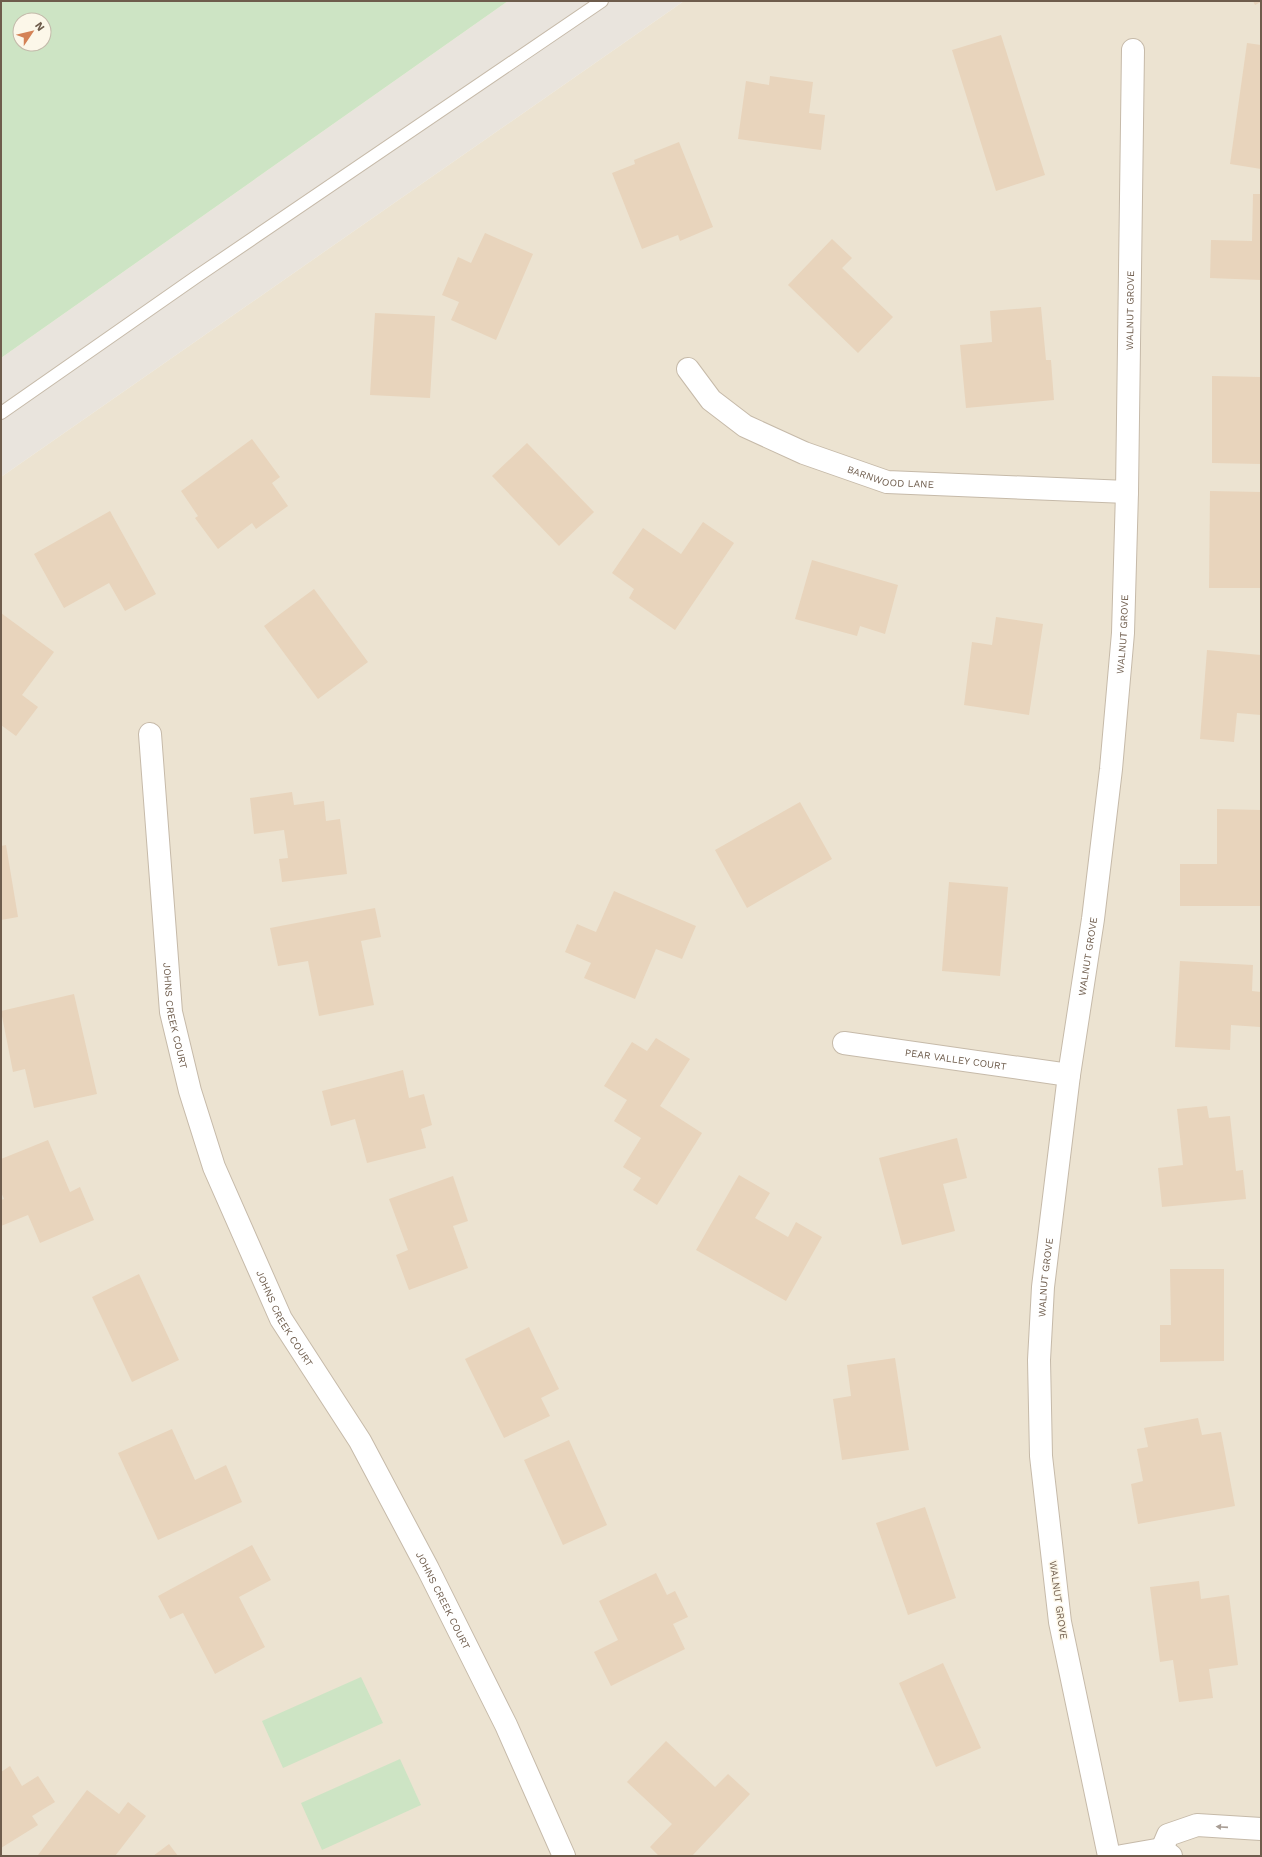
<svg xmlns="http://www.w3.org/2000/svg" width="1262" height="1857" viewBox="0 0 1262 1857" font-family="'Work Sans',sans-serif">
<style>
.residential{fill:#ece3d1}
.industrial{fill:#e9e4dd}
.green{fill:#cde4c4;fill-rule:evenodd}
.building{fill:#e8d4bc}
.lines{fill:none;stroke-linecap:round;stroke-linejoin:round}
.service-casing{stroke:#c6baa9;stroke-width:14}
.minor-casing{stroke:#c6baa9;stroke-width:24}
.service{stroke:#fff;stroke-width:12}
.minor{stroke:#fff;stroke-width:22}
.oneway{fill:#a89d94}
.labels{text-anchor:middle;stroke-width:3;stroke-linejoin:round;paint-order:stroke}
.street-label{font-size:10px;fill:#6e5c4c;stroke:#fcf7e9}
</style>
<rect width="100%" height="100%" fill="#f9f3e3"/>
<path class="residential" d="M684,1H1261V1856H1V477Z"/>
<path class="industrial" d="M508,1H684L1,477V358Z"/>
<g class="green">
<path d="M1,1H508L1,358ZM20,20H44V44H20Z"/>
<path d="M361,1677L383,1723L283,1768L262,1721Z"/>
<path d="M400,1759L421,1805L322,1850L301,1803Z"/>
</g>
<g class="building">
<path d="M1253,1H1261V2L1255,5Z"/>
<path d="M1001,35L1045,175L996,191L952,50Z"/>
<path d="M1247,43L1261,45V169L1230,164Z"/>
<path d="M770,76L813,82L809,113L825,115L821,150L738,139L746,81L769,85Z"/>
<path d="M679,142L713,227L680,241L678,235L642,249L612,173L635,164L634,160Z"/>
<path d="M1253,194H1261V280L1210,278L1211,240L1252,241Z"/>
<path d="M485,233L533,254L496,340L451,320L459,302L442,295L458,257L471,263Z"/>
<path d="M832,239L852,258L842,268L893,317L858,353L788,285Z"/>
<path d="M1041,307L1046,360H1051L1054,400L966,408L960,345L992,342L990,311Z"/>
<path d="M375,313L435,316L430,398L370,395Z"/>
<path d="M1212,376L1261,377V464L1212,463Z"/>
<path d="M252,439L280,477L272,483L288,506L256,529L252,523L218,549L195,518L198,516L181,491Z"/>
<path d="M527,443L594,512L559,546L492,476Z"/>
<path d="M1210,491L1261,492V588H1209Z"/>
<path d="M110,511L156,594L125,611L109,583L64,608L34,554Z"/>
<path d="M703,522L734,543L675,630L629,598L634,589L612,573L643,528L681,554Z"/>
<path d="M812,560L898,585L885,634L860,626L857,636L795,619Z"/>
<path d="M314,589L368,662L318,699L264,626Z"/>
<path d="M1,613L54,652L22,695L38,707L16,736L1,725Z"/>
<path d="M996,617L1043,624L1029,715L964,705L972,642L992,645Z"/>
<path d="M1207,650L1261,655V715L1237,713L1234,742L1200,739Z"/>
<path d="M292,792L294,805L324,801L326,821L340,819L347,874L282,882L279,859L288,858L284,830L254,834L250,798Z"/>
<path d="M800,802L832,859L747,908L715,850Z"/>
<path d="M1217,809L1261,810V906H1180V864H1217Z"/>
<path d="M6,845L18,917L1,920V846Z"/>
<path d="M949,882L1008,887L1000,976L942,971Z"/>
<path d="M614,891L696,926L682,959L656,949L635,999L584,978L591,963L565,952L577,924L596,932Z"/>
<path d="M375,908L381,937L361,941L374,1005L319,1016L308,961L278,966L270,928Z"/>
<path d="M1180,961L1253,965L1252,991L1261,992L1260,1027L1231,1025L1230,1050L1175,1047Z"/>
<path d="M74,994L97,1094L34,1108L25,1069L13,1072L1,1011Z"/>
<path d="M656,1038L690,1059L660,1106L702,1133L657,1205L633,1190L641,1178L623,1167L641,1138L614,1121L627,1100L604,1086L632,1042L647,1051Z"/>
<path d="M403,1070L409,1098L424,1094L432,1125L421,1129L426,1148L367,1163L355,1119L331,1126L322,1091Z"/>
<path d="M1207,1106L1209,1118L1230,1116L1236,1171L1243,1170L1246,1199L1162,1207L1158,1168L1183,1165L1177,1109Z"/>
<path d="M957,1138L967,1178L943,1184L955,1231L902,1245L879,1158Z"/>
<path d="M48,1140L70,1192L80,1187L94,1220L40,1243L28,1215L1,1226V1200L4,1199L1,1192V1159Z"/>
<path d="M739,1175L770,1193L755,1218L788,1237L796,1222L822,1237L786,1301L696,1250Z"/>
<path d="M453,1176L468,1221L453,1226L468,1268L409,1290L396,1255L408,1250L389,1199Z"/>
<path d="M1170,1269H1224V1361L1160,1362V1325H1171Z"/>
<path d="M139,1274L179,1360L132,1382L92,1297Z"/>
<path d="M529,1327L559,1389L541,1398L550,1416L504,1438L465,1359Z"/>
<path d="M895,1358L909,1450L842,1460L833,1399L851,1396L847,1365Z"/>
<path d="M1198,1418L1202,1435L1221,1432L1235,1506L1138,1524L1131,1484L1143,1481L1137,1449L1148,1447L1144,1428Z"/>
<path d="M172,1429L195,1480L226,1465L242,1502L158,1540L118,1453Z"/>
<path d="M569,1440L607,1525L563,1545L524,1460Z"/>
<path d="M925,1507L956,1598L908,1615L876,1523Z"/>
<path d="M252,1545L271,1580L239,1597L265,1647L215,1674L183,1613L170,1619L158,1596Z"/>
<path d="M656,1573L667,1595L675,1591L688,1617L673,1624L685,1649L611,1686L594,1652L618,1640L599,1601Z"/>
<path d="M1199,1581L1201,1599L1229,1595L1238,1665L1209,1669L1213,1698L1179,1702L1173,1660L1160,1662L1150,1587Z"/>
<path d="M943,1663L981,1748L936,1767L899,1683Z"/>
<path d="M666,1741L715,1787L728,1774L750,1794L692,1856H659L650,1847L672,1824L627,1782Z"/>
<path d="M10,1766L22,1786L38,1776L55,1802L32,1816L38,1825L1,1848V1772Z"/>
<path d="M87,1790L119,1814L128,1802L146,1816L115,1856H39L38,1855Z"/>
<path d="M169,1844L178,1856H153Z"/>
</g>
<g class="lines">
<g class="service-casing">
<path id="service" d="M1,413L196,277L602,1"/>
</g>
<g class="minor-casing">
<g id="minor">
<path id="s1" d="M688,369L711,400L745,426L804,453L887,482L1127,492"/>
<path id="s2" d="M150,734L171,1012L190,1091L214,1167L281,1319L360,1441L428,1569L506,1725L564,1856"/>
<path id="s3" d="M844,1043L1069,1075"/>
<path d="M1162,1849L1168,1835L1197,1825L1261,1829"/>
<path id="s4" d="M1109,1856L1060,1622L1041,1456L1039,1360L1043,1287L1069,1075L1093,919L1111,769L1123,633L1127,492L1133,50"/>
<path d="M1122,1856L1162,1849L1171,1856"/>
</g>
</g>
<use href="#service" class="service"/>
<use href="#minor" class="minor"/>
</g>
<defs><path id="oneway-solid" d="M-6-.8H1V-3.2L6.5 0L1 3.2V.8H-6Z"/></defs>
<use class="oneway" href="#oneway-solid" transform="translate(1222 1827) rotate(-176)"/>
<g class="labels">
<g class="street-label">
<text dy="4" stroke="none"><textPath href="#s4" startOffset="1557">WALNUT GROVE</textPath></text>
<text dy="4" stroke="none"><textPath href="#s1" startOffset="237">BARNWOOD LANE</textPath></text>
<text dy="4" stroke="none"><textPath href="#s4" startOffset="1233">WALNUT GROVE</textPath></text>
<text dy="4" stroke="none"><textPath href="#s4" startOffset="909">WALNUT GROVE</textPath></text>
<text dy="4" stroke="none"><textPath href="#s2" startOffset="283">JOHNS CREEK COURT</textPath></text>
<text dy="4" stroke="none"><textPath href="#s3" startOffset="113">PEAR VALLEY COURT</textPath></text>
<text dy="4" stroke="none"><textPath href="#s4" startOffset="585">WALNUT GROVE</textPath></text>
<text dy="4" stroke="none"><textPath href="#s2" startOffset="607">JOHNS CREEK COURT</textPath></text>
<text dy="4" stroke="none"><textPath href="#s2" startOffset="931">JOHNS CREEK COURT</textPath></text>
<text transform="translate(1059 1600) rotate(82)" y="4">WALNUT GROVE</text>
</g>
</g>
<rect width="1262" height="1857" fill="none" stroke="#6e5c4c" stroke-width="4"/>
<g transform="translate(32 32) rotate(55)"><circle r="19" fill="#fcf7e9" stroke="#c3b9aa"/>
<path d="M0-3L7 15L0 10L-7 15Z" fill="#d48256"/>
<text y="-6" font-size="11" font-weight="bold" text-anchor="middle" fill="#6e5c4c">N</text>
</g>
</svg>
